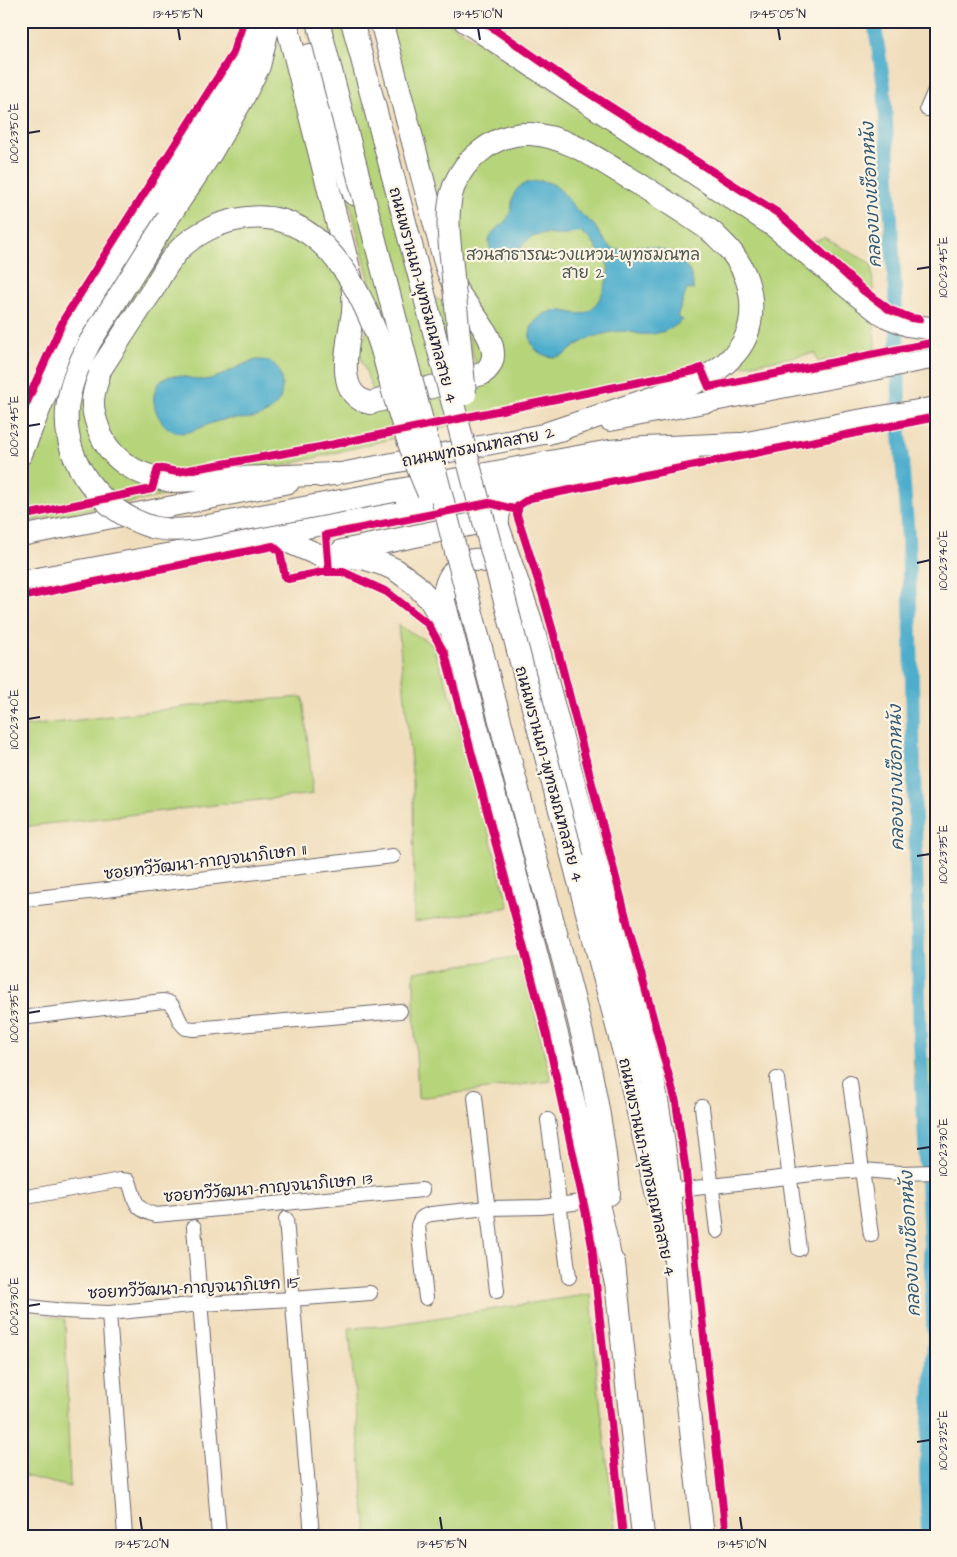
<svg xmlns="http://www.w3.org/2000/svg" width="957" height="1557" viewBox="0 0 957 1557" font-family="'Architects Daughter','Playpen Sans Thai',sans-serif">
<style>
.green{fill:#b6d47a;stroke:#6c7b5a}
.water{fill:#4eadcc;stroke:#386884}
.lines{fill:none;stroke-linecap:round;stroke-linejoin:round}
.canal{stroke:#4eadcc;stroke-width:14}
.street-casing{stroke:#6a6368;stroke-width:16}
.secondary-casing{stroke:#6a6368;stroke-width:22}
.primary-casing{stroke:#6a6368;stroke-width:24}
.street{stroke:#fff;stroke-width:14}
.secondary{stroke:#fff;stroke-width:20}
.primary{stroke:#fff;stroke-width:22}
.primary-bridge-casing{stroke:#6a6368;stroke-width:24;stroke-linecap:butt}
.primary-bridge{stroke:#fff;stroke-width:22}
.cycleway-casing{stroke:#fcf5e5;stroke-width:11}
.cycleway{stroke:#d6006c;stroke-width:8}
.ticks{fill:none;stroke:#22223b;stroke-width:2}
.labels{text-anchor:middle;stroke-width:4.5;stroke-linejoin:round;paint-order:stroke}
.park-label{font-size:16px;fill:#4e574e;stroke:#fcf5e5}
.street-label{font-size:16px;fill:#22223b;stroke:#fcf5e5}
.water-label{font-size:18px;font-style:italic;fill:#345a75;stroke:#fcf5e5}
.neatline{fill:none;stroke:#22223b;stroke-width:2}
.ticks-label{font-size:12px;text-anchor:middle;fill:#22223b}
</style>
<rect width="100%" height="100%" fill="#fcf5e5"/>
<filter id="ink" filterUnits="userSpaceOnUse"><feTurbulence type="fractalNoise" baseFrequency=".02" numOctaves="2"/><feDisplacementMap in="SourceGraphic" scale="10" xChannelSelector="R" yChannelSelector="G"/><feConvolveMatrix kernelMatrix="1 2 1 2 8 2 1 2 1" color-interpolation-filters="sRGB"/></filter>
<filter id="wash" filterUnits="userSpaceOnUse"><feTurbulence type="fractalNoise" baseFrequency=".0096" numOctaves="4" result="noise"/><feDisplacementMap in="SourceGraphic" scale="20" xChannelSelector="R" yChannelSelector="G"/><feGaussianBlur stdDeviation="1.12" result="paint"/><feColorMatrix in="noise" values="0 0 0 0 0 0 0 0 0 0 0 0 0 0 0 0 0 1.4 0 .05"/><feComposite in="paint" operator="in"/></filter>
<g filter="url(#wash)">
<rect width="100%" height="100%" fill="#f0ddbb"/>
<g class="green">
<path d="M274,21H279L346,265L351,402L481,385L387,21H446L797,248L824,238L872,264L875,349L818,362L815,353L628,386L394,438L168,495L21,523V473L70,360L271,49Z"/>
<path d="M304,21H362L433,297L451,306L473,372L373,390L358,351L377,310Z"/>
<path d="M398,625L432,644L453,702L509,907L414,922L413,783Z"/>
<path d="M303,697L313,794L21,827V727L209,704Z"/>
<path d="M521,956L551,1081L418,1098L414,1011V972Z"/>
<path d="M913,1059H936V1254H933Z"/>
<path d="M591,1294L597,1376L616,1536H367L349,1328L384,1326Z"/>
<path d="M21,1311L65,1319L70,1487L21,1475Z"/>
</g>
<g class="water">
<path d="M543,181C561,184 566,199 577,210C582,216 589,220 594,225C600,233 605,245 614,249C622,252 632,246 640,246C665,245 696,263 693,290L687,289L677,317L683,320C671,330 656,336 640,334C634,333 628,331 622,331C612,331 590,337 582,342C573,346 567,356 556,357C532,358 520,332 540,317C560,302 573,319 587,312C600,306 610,278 608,265C607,262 591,240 588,237C587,237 583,234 582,233C577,232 572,234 567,235C556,237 544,231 533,236C519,243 515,270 496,256C490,252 489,246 489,239C493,229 501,227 507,219C511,214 511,209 512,204C513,185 527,181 543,181Z"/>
<path d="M257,360C262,360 267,360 272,363C283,369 284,391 279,401C276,406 272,409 268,412C255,421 242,418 228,419C221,420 215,422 209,424C199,428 188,435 176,432C158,427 146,397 160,382C173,369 189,380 204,380C221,379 238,364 257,360Z"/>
</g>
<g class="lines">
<path class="canal" d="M874,21L884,86L897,330L900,434L908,537L911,636L920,1041L929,1222L934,1342L926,1469L928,1536"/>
</g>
</g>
<g filter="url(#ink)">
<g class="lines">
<g class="street-casing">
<g id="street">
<path d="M927,109L936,88"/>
<path d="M21,900L393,856"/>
<path d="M21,1018L163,1001C178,1002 175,1021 186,1028C187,1028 193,1029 194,1029L400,1011"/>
<path d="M777,1079L799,1249"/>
<path d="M850,1083L871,1235"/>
<path d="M475,1097L497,1291"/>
<path d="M702,1107L717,1231"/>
<path d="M548,1120L569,1277"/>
<path d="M670,1191L821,1173L863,1170L900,1173L936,1172"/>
<path d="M21,1198L121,1180L129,1181C136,1201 133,1209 156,1215L422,1190"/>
<path d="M286,1219L312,1536"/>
<path d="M194,1227L219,1536"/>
<path d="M426,1298L418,1226C420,1218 423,1216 431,1214L487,1208L541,1207L598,1200"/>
<path d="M21,1306L63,1311L109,1313L201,1304L292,1299L370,1293"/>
<path d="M109,1313L125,1536"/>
</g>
</g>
<g class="secondary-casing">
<g id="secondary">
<path d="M610,421L936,358"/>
<path d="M723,447L857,420L936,407"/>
<path d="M320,477L564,430"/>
<path d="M21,536L289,483"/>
<path d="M21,581L473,497L690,453"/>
</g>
</g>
<g class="primary-casing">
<g id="primary">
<path d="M286,21L351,277C353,289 354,301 353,312C349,340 332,395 370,403L482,374C513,352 470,312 457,291C451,281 447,270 444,259L381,21"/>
<path d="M465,21L774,226L856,294L883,315L908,325L936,329"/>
<path d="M310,55L328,117L354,194"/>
<path d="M168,218L211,153L242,100L259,66L267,33"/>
<path d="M100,370C98,381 92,393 93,404C93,411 95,418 97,424C107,460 137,476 172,481L335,474"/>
<path d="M548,433L688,386C704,378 718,371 730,359C760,331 756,285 733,254C727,246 719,239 712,232"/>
<path d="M21,454C43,401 62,348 92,299L230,86C242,65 251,45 255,21"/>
<path d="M525,486C508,498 496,504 498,526L531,621L653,1080C670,1162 674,1246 680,1330"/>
<path d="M394,491L610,451L645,448L738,444"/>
<path d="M265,536L291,543L321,556L363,558L385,565L396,570L415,584L430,600L444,623"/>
<path d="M342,551L478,523L487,519L499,510"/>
<path d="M507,576C502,570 496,564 489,562C463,552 442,577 444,601C502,826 565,1051 615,1279"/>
<path d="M573,859L628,1068L658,1200"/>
<path d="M538,867C567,975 600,1082 609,1194"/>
<path d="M614,1263L643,1536"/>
<path d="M678,1315L703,1536"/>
</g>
</g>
<use href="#street" class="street"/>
<use href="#secondary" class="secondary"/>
<use href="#primary" class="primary"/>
<g class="primary-bridge-casing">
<g id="primary-bridge">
<path d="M318,21L538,867"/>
<path d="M352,21L573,859"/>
<path d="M168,218L90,342C79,363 69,386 67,410C63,463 102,512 152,527C167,531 183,530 198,528L394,491"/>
<path d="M100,370C117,344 134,317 152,291C161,276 169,259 182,247C196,234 216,224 235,220C310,203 351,270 375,330C383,349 387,369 392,388C402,423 413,459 428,492"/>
<path d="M465,394C461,355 457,316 453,277C451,252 446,226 450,201C453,182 464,163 481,151C494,140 512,133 530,134C566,136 596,158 626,176C655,194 684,212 712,232"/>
</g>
</g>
<use href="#primary-bridge" class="primary-bridge"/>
<g class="cycleway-casing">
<g id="cycleway">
<path d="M483,21L562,76L778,213L864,291L890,310L911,318L919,319"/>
<path d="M21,415L64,319L232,55L241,29L242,21"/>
<path d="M21,516L152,489L158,468L177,472L320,447L694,371L701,368L709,387L936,342"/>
<path d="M329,572L326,535L489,503L518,510"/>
<path d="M21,597L273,546L280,552L285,577L288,579L322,572H343L387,592L428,624L445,654L547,1035L587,1219L592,1246L623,1536"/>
<path d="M726,1536L686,1172L676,1102L630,933L554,635L542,593L517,515L518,506L530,498L936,417"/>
</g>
</g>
<use href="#cycleway" class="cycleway"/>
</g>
</g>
<path class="ticks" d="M178,28L180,40M478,28L480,40M778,28L780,40M28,133L40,131M917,269L930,267M28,426L40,424M917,563L930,560M28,719L40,717M917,856L930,854M28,1013L40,1011M917,1149L930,1147M28,1306L40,1304M917,1442L930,1440M140,1517L142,1530M440,1517L442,1530M740,1517L742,1530"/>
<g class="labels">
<g class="park-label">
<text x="583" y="260">สวนสาธารณะวงแหวน-พุทธมณฑล<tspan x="583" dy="18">สาย 2</tspan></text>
</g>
<g class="street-label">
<text transform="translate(424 295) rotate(75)" y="6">ถนนพรานนก-พุทธมณฑลสาย 4</text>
<text transform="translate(478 446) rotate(-11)" y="6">ถนนพุทธมณฑลสาย 2</text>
<text transform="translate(550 774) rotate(75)" y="6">ถนนพรานนก-พุทธมณฑลสาย 4</text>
<text transform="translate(205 861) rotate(-7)" y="6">ซอยทวีวัฒนา-กาญจนาภิเษก 11</text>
<text transform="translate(648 1167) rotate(78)" y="6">ถนนพรานนก-พุทธมณฑลสาย 4</text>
<text transform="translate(268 1187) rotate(-5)" y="6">ซอยทวีวัฒนา-กาญจนาภิเษก 13</text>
<text transform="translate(194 1287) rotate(-3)" y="6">ซอยทวีวัฒนา-กาญจนาภิเษก 15</text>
</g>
<g class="water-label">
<text transform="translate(871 195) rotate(-93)" y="6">คลองบางเชือกหนัง</text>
<text transform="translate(896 778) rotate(-91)" y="6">คลองบางเชือกหนัง</text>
<text transform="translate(910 1244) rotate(-93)" y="6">คลองบางเชือกหนัง</text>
</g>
</g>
<rect width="957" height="1557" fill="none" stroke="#fcf5e5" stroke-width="55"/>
<rect x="28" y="28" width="902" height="1502" class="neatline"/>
<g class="ticks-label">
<text x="178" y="18">13°45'15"N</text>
<text x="478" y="18">13°45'10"N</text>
<text x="778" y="18">13°45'05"N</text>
<text transform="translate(14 133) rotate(-90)" y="4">100°23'50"E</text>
<text transform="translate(943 267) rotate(-90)" y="4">100°23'45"E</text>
<text transform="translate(14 426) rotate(-90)" y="4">100°23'45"E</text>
<text transform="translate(943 560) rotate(-90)" y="4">100°23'40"E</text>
<text transform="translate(14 719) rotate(-90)" y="4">100°23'40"E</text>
<text transform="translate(943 854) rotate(-90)" y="4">100°23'35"E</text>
<text transform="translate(14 1013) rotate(-90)" y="4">100°23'35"E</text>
<text transform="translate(943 1147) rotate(-90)" y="4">100°23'30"E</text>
<text transform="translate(14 1306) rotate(-90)" y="4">100°23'30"E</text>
<text transform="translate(943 1440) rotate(-90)" y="4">100°23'25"E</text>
<text x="142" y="1548">13°45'20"N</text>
<text x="442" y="1548">13°45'15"N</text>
<text x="742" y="1548">13°45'10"N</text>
</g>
</svg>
